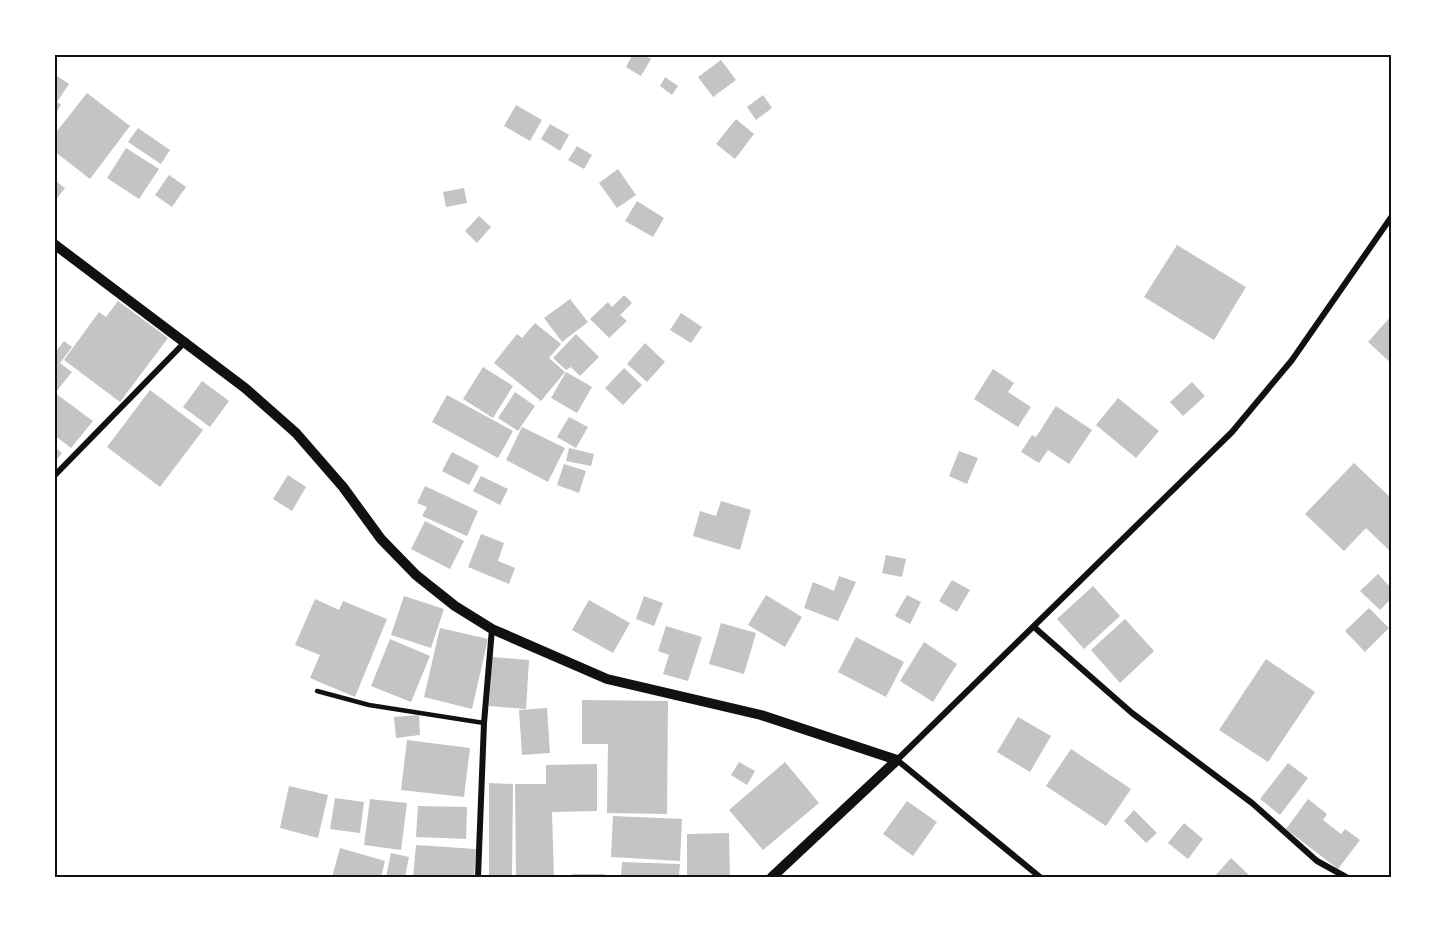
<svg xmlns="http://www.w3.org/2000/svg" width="1446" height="931" viewBox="0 0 1446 931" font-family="'Archivo Narrow',sans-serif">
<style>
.building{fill:#c4c4c4}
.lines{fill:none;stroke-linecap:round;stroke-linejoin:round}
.service{stroke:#111;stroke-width:4.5}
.minor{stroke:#111;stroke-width:6}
.tertiary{stroke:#111;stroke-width:10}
.neatline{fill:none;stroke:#111;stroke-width:2}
</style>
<rect width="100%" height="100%" fill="#fff"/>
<g class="building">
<path d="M633,54H642L651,59L641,76L626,67Z"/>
<path d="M721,60L736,80L713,97L698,77Z"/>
<path d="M54,74L69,84L57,102L61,105L54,116Z"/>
<path d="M665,77L678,86L672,95L660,86Z"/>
<path d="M87,93L130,126L90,179L54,151V135Z"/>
<path d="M763,95L772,108L756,120L747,107Z"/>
<path d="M516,105L542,120L530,141L504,126Z"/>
<path d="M736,119L754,134L735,159L716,144Z"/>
<path d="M550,124L569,135L560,151L541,139Z"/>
<path d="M138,128L170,150L161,164L128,142Z"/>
<path d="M577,146L592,155L584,169L568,160Z"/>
<path d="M126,148L159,169L139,199L107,178Z"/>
<path d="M618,169L636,195L617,208L599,183Z"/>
<path d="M169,175L186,187L172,207L155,195Z"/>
<path d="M54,180L65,188L54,202Z"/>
<path d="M464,188L467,203L446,207L443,192Z"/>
<path d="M637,201L664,218L653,237L625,221Z"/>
<path d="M479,216L491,227L477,243L465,231Z"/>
<path d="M1177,245L1246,287L1214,340L1144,297Z"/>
<path d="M624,295L632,303L620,315L627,321L609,338L590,319L608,302L612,307Z"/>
<path d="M570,299L588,322L562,342L544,318Z"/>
<path d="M118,301L168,338L120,402L64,360L99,312L106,317Z"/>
<path d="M681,313L702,327L691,343L670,330Z"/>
<path d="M1392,315V364L1368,342Z"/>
<path d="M535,323L561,344L549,358L565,372L541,401L494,363L517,334L522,338Z"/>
<path d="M576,334L599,357L580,376L571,367L566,370L553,358Z"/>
<path d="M64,341L72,347L60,363L72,372L55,393L93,421L71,448L54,435V354Z"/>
<path d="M645,343L665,362L647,382L627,364Z"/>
<path d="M483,367L513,386L493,418L463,399Z"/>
<path d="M624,368L642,385L623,405L605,388Z"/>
<path d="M993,369L1014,383L1008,392L1031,407L1018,427L974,399Z"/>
<path d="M566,372L592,387L577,413L551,398Z"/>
<path d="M202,381L229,401L210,427L183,407Z"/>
<path d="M1192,382L1205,396L1183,416L1170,402Z"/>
<path d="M150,390L203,430L160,487L107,447Z"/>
<path d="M515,392L535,406L518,431L498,418Z"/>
<path d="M447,395L513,431L498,458L432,422Z"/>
<path d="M1118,398L1159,431L1136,458L1096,425Z"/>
<path d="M1056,406L1092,430L1069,464L1048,450L1039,463L1021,452L1032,435L1036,437Z"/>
<path d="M569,417L588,427L576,448L557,437Z"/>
<path d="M522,427L565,448L548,482L506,460Z"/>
<path d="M54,447L62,453L54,463Z"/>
<path d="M569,448L594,454L591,466L566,461Z"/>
<path d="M959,451L978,458L967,484L949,476Z"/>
<path d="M452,452L479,466L469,485L442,471Z"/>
<path d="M1354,463L1392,499V553L1366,528L1344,551L1305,514Z"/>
<path d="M564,464L586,471L579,493L557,485Z"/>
<path d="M288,475L306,487L292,511L273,499Z"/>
<path d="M481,476L508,489L500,505L473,491Z"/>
<path d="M425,486L478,511L467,536L422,516L427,507L417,503Z"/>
<path d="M721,501L751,510L740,550L693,536L700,511L716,516Z"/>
<path d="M425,521L464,541L450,569L411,549Z"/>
<path d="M481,534L504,543L498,561L515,568L509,584L468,567Z"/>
<path d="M886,555L906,559L902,577L882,573Z"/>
<path d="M1378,574L1392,589V598L1380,610L1360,591Z"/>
<path d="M839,576L856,582L838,621L804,608L813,582L834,591Z"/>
<path d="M952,580L970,590L957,612L939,601Z"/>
<path d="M1093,586L1120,616L1084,649L1057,619Z"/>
<path d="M766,595L802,617L785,647L748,625Z"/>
<path d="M907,595L921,602L910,624L895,616Z"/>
<path d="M404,596L444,609L431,648L391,635Z"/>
<path d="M644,596L663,603L654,626L636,619Z"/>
<path d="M315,599L339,610L343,601L387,619L355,697L310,678L320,655L295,645Z"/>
<path d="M589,600L630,623L613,653L572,630Z"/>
<path d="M1369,608L1389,628L1365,652L1345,631Z"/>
<path d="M1125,619L1154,651L1120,683L1091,650Z"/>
<path d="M721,623L756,633L744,674L709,664Z"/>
<path d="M666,626L702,637L688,681L663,674L669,655L658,651Z"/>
<path d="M440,628L488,639L472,709L424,697Z"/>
<path d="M856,637L904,662L886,697L838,672Z"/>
<path d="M390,639L430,656L411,702L371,686Z"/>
<path d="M924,642L957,664L933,702L900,681Z"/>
<path d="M492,657L529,660L526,709L489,706Z"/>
<path d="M1266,659L1315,692L1268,762L1219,730Z"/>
<path d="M582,700L668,701L667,814L607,813L608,744H582Z"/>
<path d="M547,708L550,753L522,755L519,710Z"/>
<path d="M419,715L420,735L396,738L394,717Z"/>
<path d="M1018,717L1051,736L1030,772L997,752Z"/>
<path d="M407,740L470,748L464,797L401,790Z"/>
<path d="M1071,749L1131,789L1106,826L1046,786Z"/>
<path d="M739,762L755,771L747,785L731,775Z"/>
<path d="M785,762L819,803L763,850L729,810Z"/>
<path d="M1288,763L1308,778L1280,815L1260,799Z"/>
<path d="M597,764V811L552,812L554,877H516L515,784H546V765Z"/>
<path d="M489,783L513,784L512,877H489Z"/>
<path d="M289,786L328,795L318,838L280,828Z"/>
<path d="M335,798L364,802L360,833L330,829Z"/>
<path d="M370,799L407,803L401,850L364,845Z"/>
<path d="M1308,799L1327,814L1323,820L1341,834L1345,829L1360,840L1338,869L1286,829Z"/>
<path d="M907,801L937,822L913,856L883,834Z"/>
<path d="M418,806L467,807L466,839L416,837Z"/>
<path d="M1134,810L1157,833L1146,843L1124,821Z"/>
<path d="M613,816L682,819L680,861L611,857Z"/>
<path d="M1184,823L1203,839L1188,859L1168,843Z"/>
<path d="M729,833L730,877H687V834Z"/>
<path d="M416,845L476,849L474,877H413Z"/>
<path d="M340,848L385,861L381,877H332Z"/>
<path d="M391,853L409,857L405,877H386Z"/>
<path d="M1231,858L1250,876L1248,877H1214Z"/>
<path d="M622,862L680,864L679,877H621Z"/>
<rect x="572" y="874" width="33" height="3"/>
</g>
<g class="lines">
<path class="service" d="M317,691L369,705L484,723"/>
<g class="minor">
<path d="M55,475L186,341"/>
<path d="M1034,627L1132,713L1252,803L1317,861L1346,877"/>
<path d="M478,877L484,723L492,629"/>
<path d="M1040,877L897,760L1232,432L1292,360L1392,216"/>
</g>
<path class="tertiary" d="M54,244L245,388L296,433L343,487L381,539L416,575L455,606L492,629L607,679L761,715L897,760L772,877"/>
</g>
<rect width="1446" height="931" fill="none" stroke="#ffffff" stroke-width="111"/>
<rect x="56" y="56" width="1334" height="820" class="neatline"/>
</svg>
